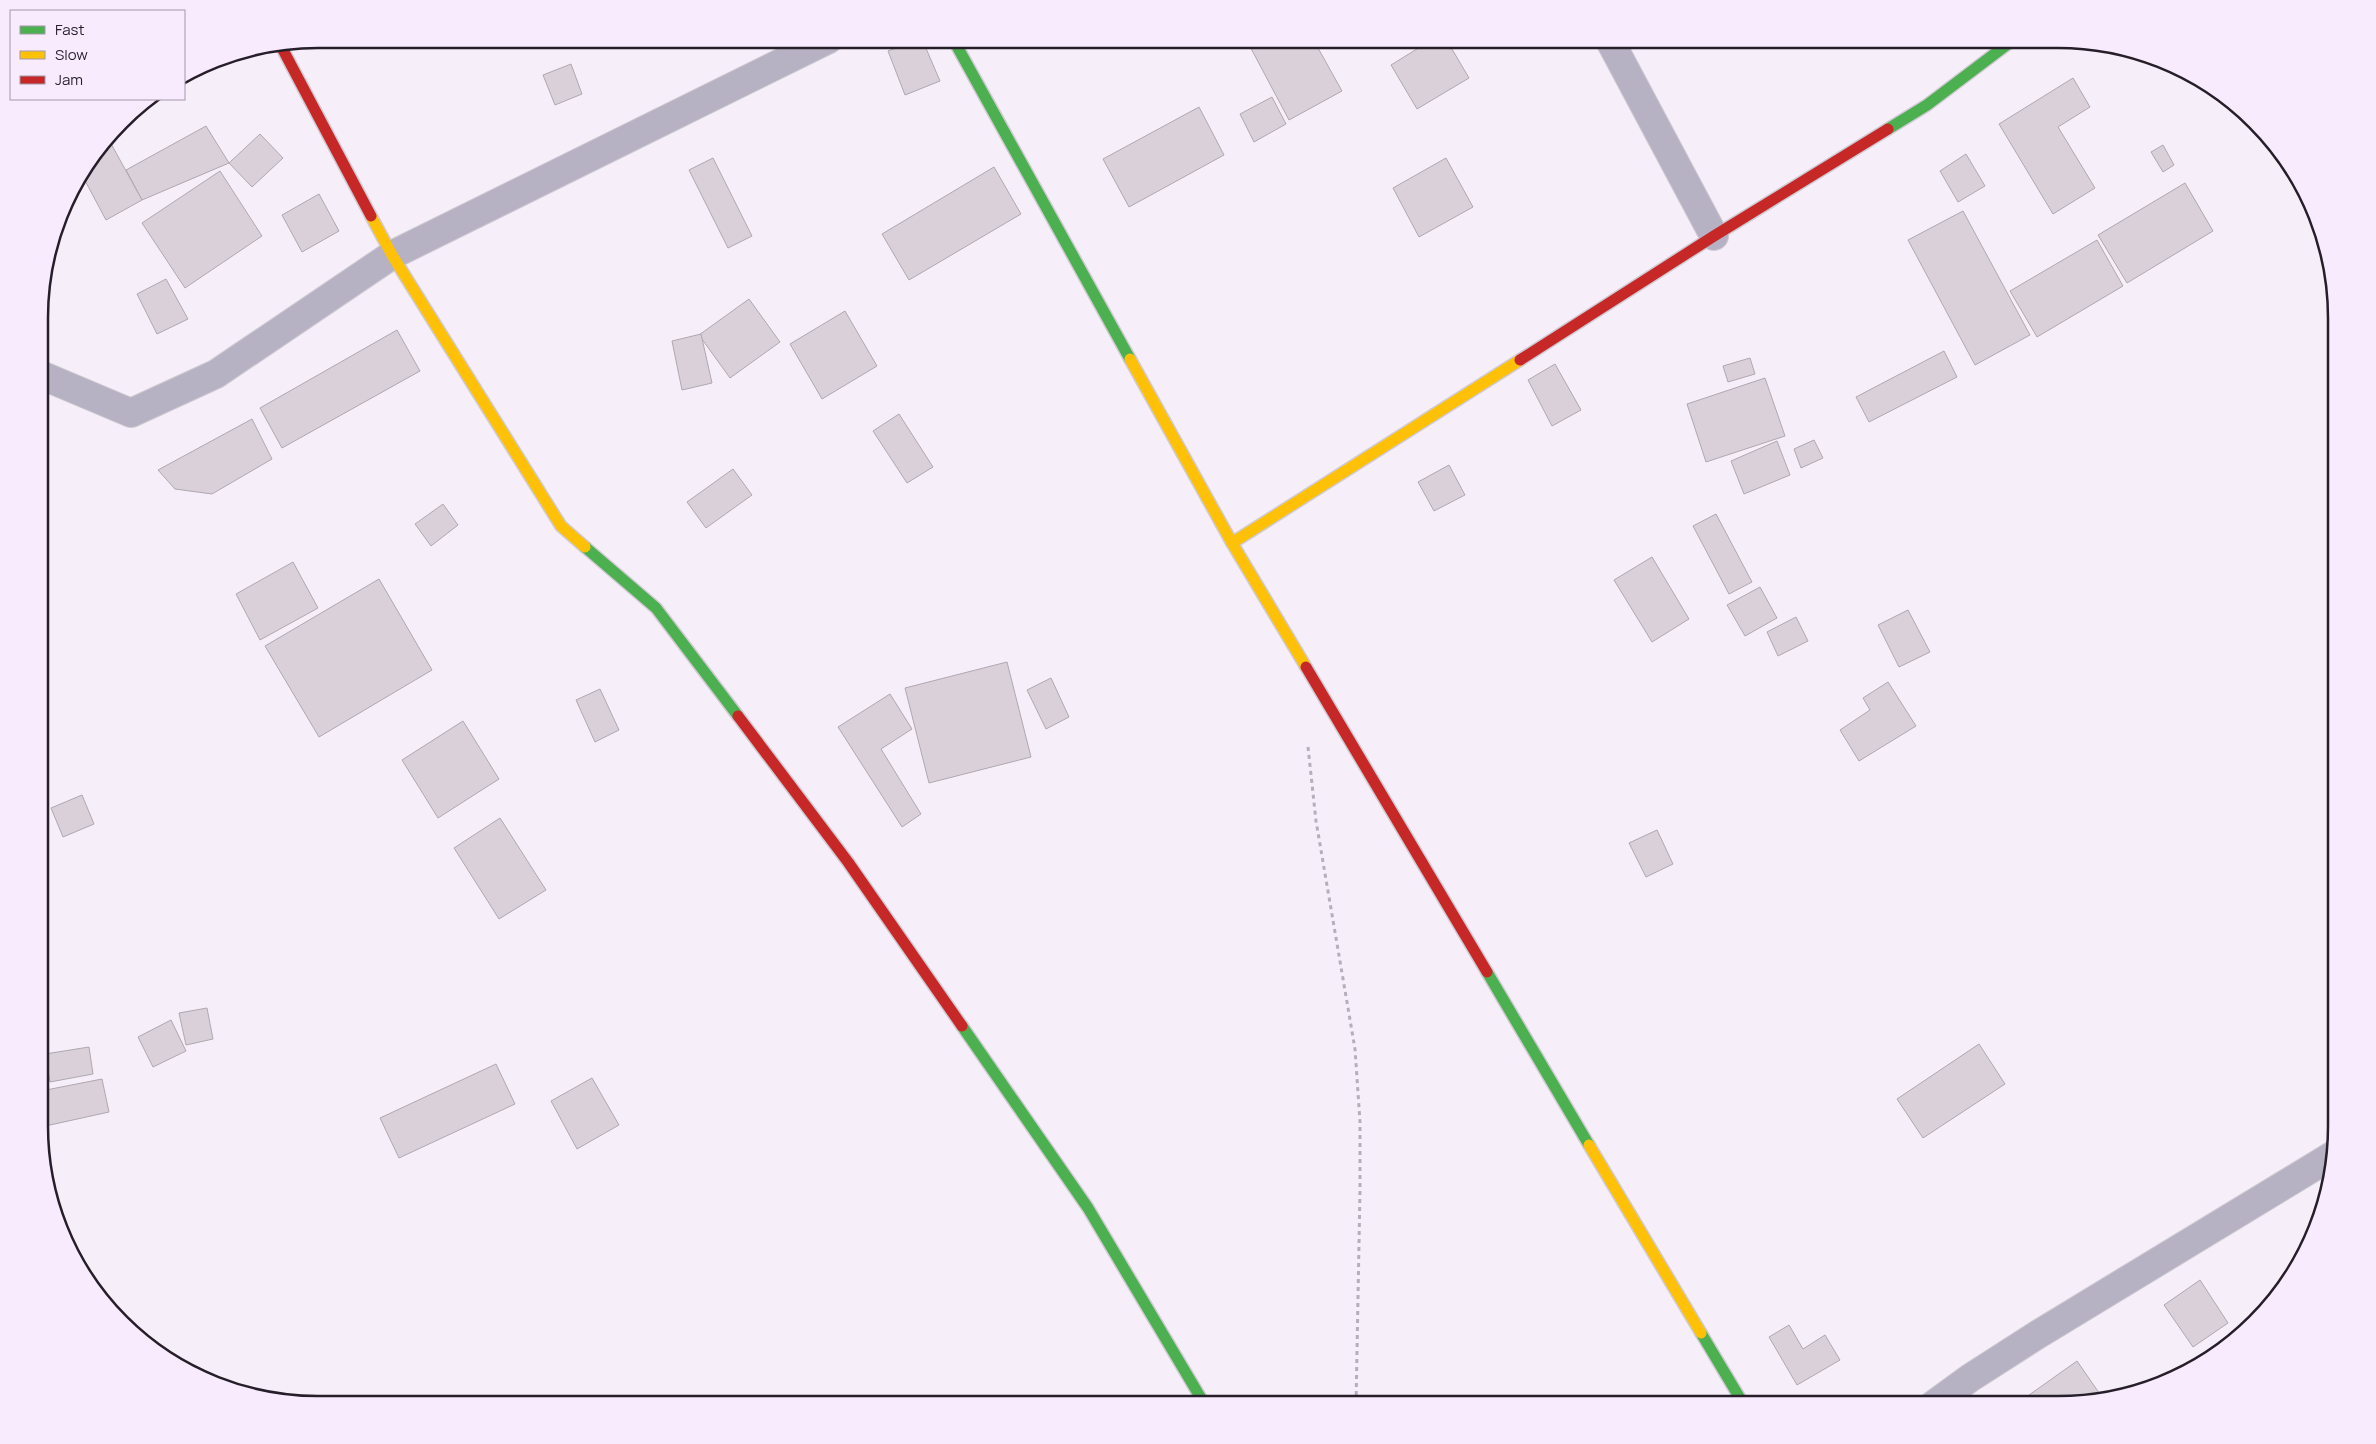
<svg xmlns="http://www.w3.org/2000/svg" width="2376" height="1444" viewBox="0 0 2376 1444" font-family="Manrope,sans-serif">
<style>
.building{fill:#d9d0d9;stroke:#b0a8b0}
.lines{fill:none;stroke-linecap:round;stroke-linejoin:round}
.street-casing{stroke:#d0cad3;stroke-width:30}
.fast-casing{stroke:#d0cad3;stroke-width:14}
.slow-casing{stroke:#d0cad3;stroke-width:14}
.jam-casing{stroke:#d0cad3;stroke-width:14}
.path{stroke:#b3afbc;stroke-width:3;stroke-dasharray:4 4;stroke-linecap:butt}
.street{stroke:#b6b2c3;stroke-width:28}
.fast{stroke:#4caf50;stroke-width:11}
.slow{stroke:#ffc107;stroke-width:11}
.jam{stroke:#c62828;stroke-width:11}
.rim{fill:none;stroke:#261f2a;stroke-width:2.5}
</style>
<rect width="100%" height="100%" fill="#f6eff9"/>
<g class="building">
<path d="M920,39H922L940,81L905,95L888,51Z"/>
<path d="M1246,39H1313L1342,91L1289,120Z"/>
<path d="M1433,39H1446L1469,78L1417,109L1391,65Z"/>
<path d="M571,64L582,94L555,105L543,75Z"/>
<path d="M2073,78L2090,107L2058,127L2095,188L2053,214L1999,124Z"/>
<path d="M1272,97L1286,124L1254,142L1240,114Z"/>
<path d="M148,99H151L131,112L133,108Z"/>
<path d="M1199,107L1224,155L1129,207L1103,159Z"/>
<path d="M206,126L229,163L142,200L126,170Z"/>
<path d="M260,134L283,158L252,187L229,163Z"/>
<path d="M109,140L142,200L106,220L82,175Z"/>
<path d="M2163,145L2174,165L2163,172L2151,152Z"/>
<path d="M1966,154L1985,186L1958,202L1940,171Z"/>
<path d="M713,158L752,236L728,248L689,170Z"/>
<path d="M1446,158L1473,207L1419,237L1393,188Z"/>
<path d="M994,167L1021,214L909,280L882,234Z"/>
<path d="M220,171L262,236L185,288L142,223Z"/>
<path d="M2185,183L2213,231L2127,283L2098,235Z"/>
<path d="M319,194L339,231L302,252L282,215Z"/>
<path d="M1963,211L2030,335L1975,365L1908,240Z"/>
<path d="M2097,240L2123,286L2037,337L2010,291Z"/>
<path d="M166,279L188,319L157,334L137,294Z"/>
<path d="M749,299L780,342L730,378L699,335Z"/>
<path d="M845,311L877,366L822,399L790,344Z"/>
<path d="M397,330L420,371L282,448L260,408Z"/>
<path d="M701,334L712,383L682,390L672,341Z"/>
<path d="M1944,351L1957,377L1869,422L1856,397Z"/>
<path d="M1750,358L1755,374L1728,382L1723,366Z"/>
<path d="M1555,364L1581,410L1552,426L1528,380Z"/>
<path d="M1765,378L1785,436L1706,462L1687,404Z"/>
<path d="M899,414L933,467L907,483L873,431Z"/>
<path d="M252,419L272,459L212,494L175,489L158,470Z"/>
<path d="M1814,440L1823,458L1801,468L1794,449Z"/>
<path d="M1777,441L1790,475L1744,494L1731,461Z"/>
<path d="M1449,465L1465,495L1434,511L1418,482Z"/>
<path d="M733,469L752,495L706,528L687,502Z"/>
<path d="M443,504L458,525L431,546L415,524Z"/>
<path d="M1716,514L1752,582L1729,594L1693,526Z"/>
<path d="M1652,557L1689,619L1652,642L1614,580Z"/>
<path d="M293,562L318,608L260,640L236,594Z"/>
<path d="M379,579L432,670L319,737L265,646Z"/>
<path d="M1760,587L1777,618L1745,636L1727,605Z"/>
<path d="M1908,610L1930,652L1899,667L1878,625Z"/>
<path d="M1796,617L1808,641L1778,656L1767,632Z"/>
<path d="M1007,662L1031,757L929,783L905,688Z"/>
<path d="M1051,678L1069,717L1046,729L1027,690Z"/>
<path d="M1888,682L1916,726L1859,761L1840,730L1870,710L1863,698Z"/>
<path d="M600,689L619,730L595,742L576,700Z"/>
<path d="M890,694L912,729L881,749L921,814L902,827L838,727Z"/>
<path d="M463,721L499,779L438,818L402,760Z"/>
<path d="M82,795L94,824L63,837L51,808Z"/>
<path d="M500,818L546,890L499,919L454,848Z"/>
<path d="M1657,830L1673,864L1646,877L1629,843Z"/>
<path d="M207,1008L213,1039L186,1045L179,1013Z"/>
<path d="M171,1020L186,1051L153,1067L138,1037Z"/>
<path d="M1979,1044L2005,1084L1923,1138L1897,1099Z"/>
<path d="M89,1047L93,1074L50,1082L45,1054Z"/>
<path d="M496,1064L515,1104L399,1158L380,1118Z"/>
<path d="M592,1078L619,1125L577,1149L551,1101Z"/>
<path d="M102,1079L109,1112L41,1127V1091Z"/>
<path d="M2200,1280L2228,1323L2193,1347L2164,1305Z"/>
<path d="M1789,1325L1803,1349L1825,1335L1840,1360L1797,1385L1769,1337Z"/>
<path d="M2077,1361L2104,1400L2077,1405H2015Z"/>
<path d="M580,1396L582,1405H548V1404Z"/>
</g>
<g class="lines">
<g class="street-casing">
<g id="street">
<path d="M1609,39L1714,236"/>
<path d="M41,375L131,413L216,374L392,255L829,39"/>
<path d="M1933,1405L1970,1378L2037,1335L2335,1154"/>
</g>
</g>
<g class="fast-casing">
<g id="fast">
<path d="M953,39L1130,359"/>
<path d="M1888,129L1927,105L2013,40L2018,39"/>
<path d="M585,547L656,608L738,716"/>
<path d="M1487,972L1589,1145"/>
<path d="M962,1026L1088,1208L1205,1405"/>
<path d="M1701,1333L1744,1405"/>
</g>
</g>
<g class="slow-casing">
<g id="slow">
<path d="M371,216L392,255L561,526L585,547"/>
<path d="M1130,359L1232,543L1306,667"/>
<path d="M1232,543L1520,360"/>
<path d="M1589,1145L1701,1333"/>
</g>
</g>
<g class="jam-casing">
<g id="jam">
<path d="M281,46L371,216"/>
<path d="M1520,360L1714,236L1888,129"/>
<path d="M1306,667L1487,972"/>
<path d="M738,716L848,862L962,1026"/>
</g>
</g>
<path class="path" d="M1308,747L1316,821L1355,1049L1360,1122V1190L1356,1405"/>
<use href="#street" class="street"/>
<use href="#fast" class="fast"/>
<use href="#slow" class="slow"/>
<use href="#jam" class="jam"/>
</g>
<path d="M0 0H2376V1444H0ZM318 48H2058A270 270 0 0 1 2328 318V1126A270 270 0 0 1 2058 1396H318A270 270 0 0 1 48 1126V318A270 270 0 0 1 318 48Z" fill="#f7ebfd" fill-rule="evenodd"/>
<path class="rim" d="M318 48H2058A270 270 0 0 1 2328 318V1126A270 270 0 0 1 2058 1396H318A270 270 0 0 1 48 1126V318A270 270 0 0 1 318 48Z"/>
<rect x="10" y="10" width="175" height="90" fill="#f7ebfd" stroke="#a399a9"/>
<rect x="20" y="26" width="25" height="8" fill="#4caf50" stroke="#a399a9"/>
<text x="55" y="35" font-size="15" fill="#261f2a">Fast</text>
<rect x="20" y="51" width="25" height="8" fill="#ffc107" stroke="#a399a9"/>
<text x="55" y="60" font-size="15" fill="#261f2a">Slow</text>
<rect x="20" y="76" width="25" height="8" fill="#c62828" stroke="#a399a9"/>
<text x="55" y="85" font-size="15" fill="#261f2a">Jam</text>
</svg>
